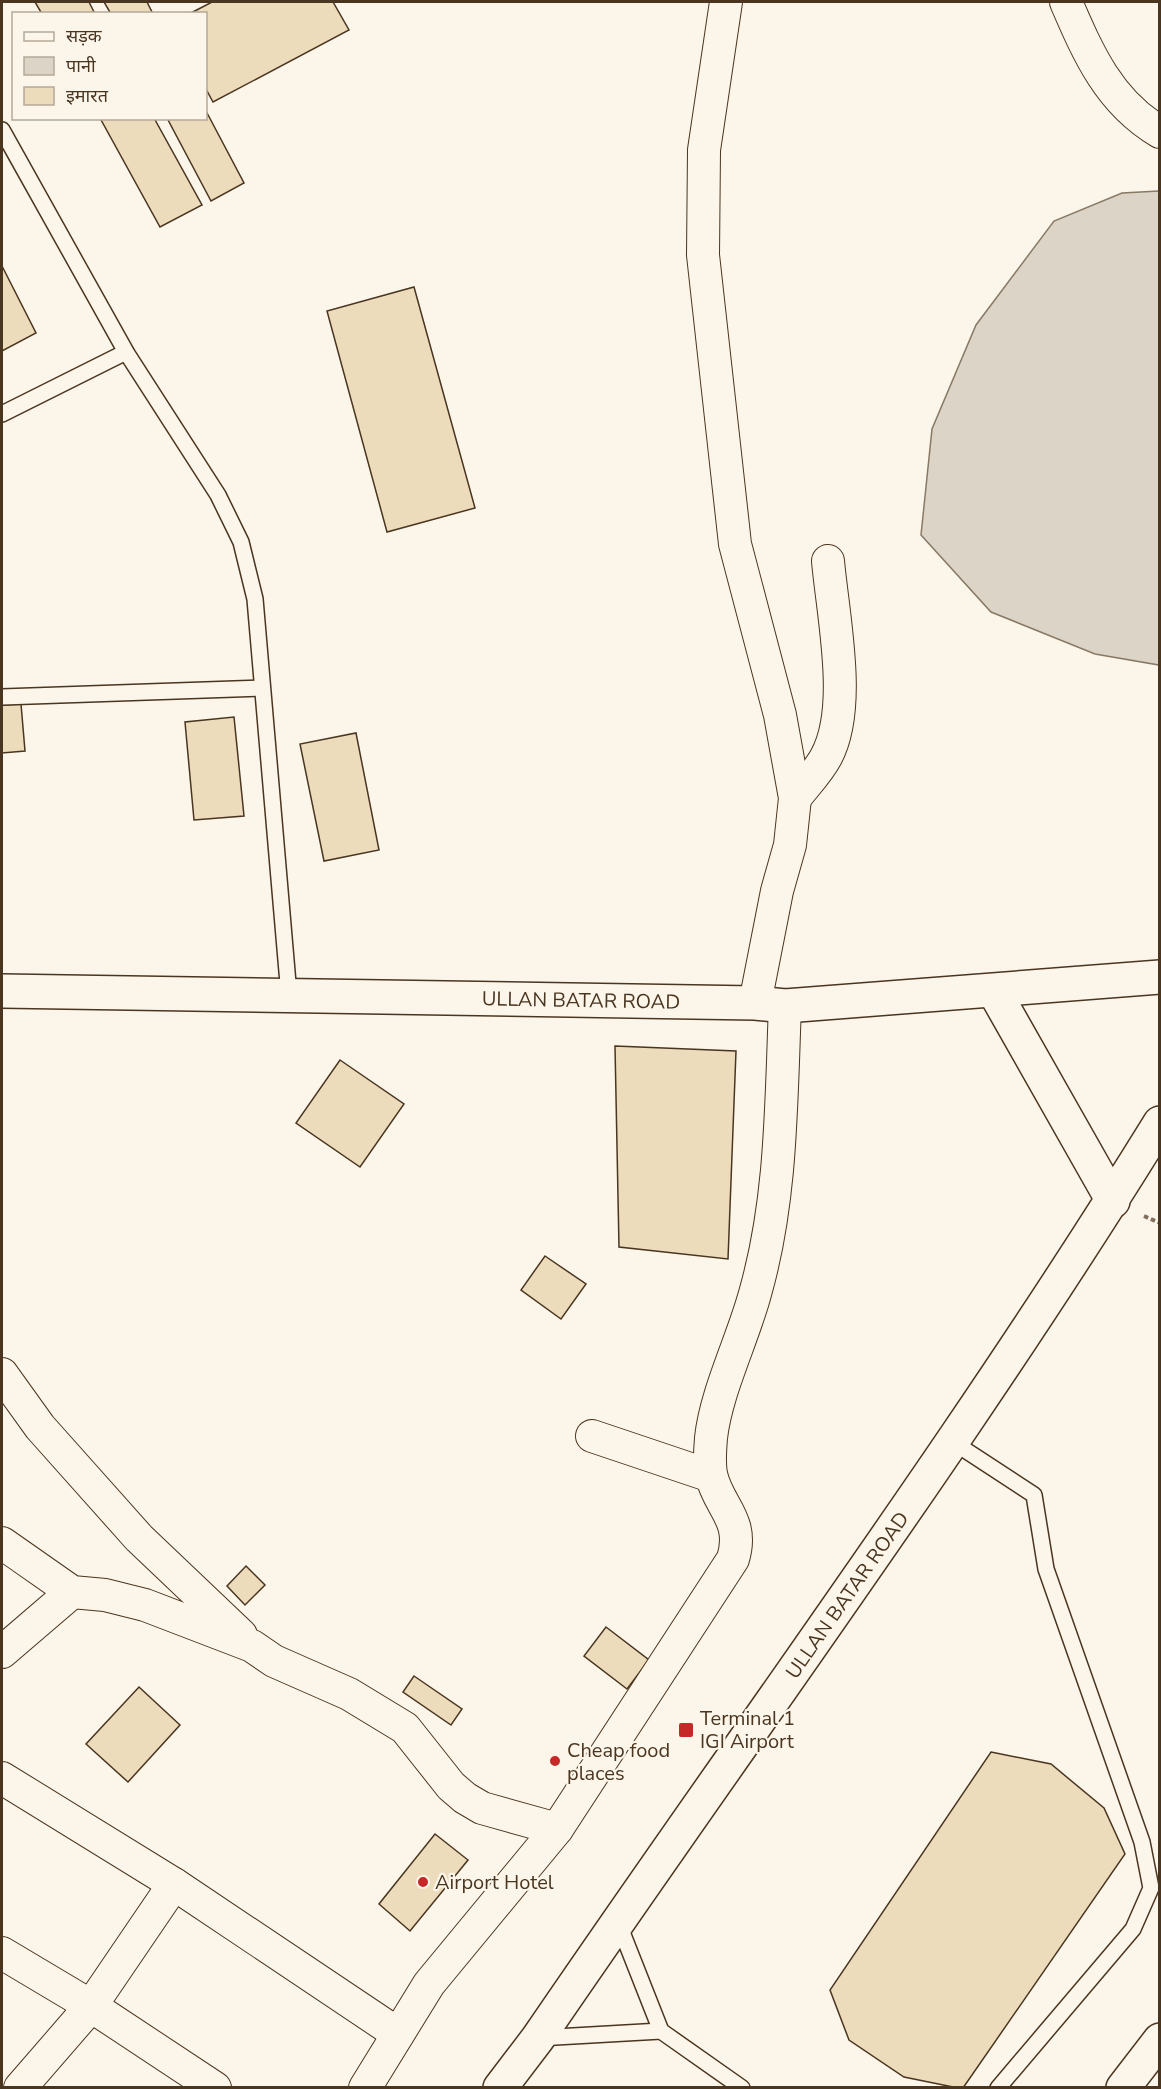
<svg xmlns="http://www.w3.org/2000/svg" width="1161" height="2089" viewBox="0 0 1161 2089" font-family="'Nunito Sans','Noto Sans Devanagari',sans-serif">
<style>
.water{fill:#dcd4c6;stroke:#887966;stroke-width:1.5}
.building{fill:#ecdcbc;stroke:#4a3520;stroke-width:1.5}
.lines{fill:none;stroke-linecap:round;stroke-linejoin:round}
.service-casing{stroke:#4a3520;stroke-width:18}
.minor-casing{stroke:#4a3520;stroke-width:34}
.tertiary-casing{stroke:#4a3520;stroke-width:36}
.path{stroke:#7f6f5c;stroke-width:4;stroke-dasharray:4.5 3;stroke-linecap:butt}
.service{stroke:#fbf6e9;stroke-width:15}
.minor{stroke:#fbf6e9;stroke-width:32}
.tertiary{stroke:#fbf6e9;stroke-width:33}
.poi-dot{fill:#c62828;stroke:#fbf6e9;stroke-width:2}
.labels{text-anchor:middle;stroke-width:4.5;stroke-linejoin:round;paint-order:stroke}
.street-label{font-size:20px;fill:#4a3520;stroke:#fbf6e9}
.poi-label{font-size:20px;fill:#4a3520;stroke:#fbf6e9;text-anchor:start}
</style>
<rect width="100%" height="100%" fill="#fbf6e9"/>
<path class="water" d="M1159,191H1160L1159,665L1095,654L991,612L921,535L932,429L976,325L1054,221L1122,193Z"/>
<g class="building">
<path d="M35,2H89L95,14H42Z"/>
<path d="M104,2H147L153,14H111Z"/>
<path d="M212,2H333L349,30L213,102L206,89V14H189Z"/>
<path d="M206,111L244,183L211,201L167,118H206Z"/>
<path d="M100,118H154L202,205L160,227Z"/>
<path d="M2,266L36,333L2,351Z"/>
<path d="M414,287L475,508L387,532L327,311Z"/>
<path d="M21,704L25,751L2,753V705Z"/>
<path d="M234,717L244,816L194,820L185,722Z"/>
<path d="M356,733L379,850L324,861L300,744Z"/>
<path d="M615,1046L736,1051L728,1259L619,1247Z"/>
<path d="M340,1060L404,1104L360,1167L296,1123Z"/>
<path d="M545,1256L586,1284L561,1319L521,1290Z"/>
<path d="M246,1566L265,1585L245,1605L227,1586Z"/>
<path d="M606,1627L649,1660L627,1689L584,1656Z"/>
<path d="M414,1676L462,1709L451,1725L403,1692Z"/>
<path d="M139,1687L180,1725L128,1782L86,1744Z"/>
<path d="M991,1752L1051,1764L1104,1808L1125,1854L963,2088H958L904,2077L849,2040L830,1990Z"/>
<path d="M435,1834L468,1860L410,1931L379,1904Z"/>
</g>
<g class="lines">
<g class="service-casing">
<g id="service">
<path d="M2,130L126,352L218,495L241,542L255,599L289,995"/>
<path d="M2,414L126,352"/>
<path d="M2,697L262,688"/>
<path d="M953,1442L1034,1495L1046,1569L1142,1842L1151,1888L1133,1929L998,2088"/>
<path d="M618,1922L661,2031L742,2088"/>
<path d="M538,2038L661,2031"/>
</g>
</g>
<g class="minor-casing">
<g id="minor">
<path d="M726,2L704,150L703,255L735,544L780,715L795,798L790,845L777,891L755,1003"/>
<path d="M1066,2C1088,53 1109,102 1160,132"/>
<path d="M795,798C805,785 818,772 826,757C853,708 833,617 828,561"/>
<path d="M2,1374L40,1427L139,1538L241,1635"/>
<path d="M592,1436L711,1476"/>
<path d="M2,1543L72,1592L105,1595L145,1605L252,1646L274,1661L349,1694L405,1728L451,1786L465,1798L482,1808L557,1829"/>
<path d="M2,1652L72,1592"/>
<path d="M2,1778L174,1884L398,2034"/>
<path d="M2,1953L91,2006L215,2088"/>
<path d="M20,2088L91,2006L174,1884"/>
<path d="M365,2088L429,1984L557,1829L733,1559C745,1519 718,1507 711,1474C709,1463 710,1450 711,1438C716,1391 744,1337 756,1290C782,1197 781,1102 785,1006"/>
</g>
</g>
<g class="tertiary-casing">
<g id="tertiary">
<path d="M2,991L755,1003L785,1006L1160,977"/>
<path d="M994,991L1113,1201"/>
<path d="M500,2088L538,2038C746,1733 966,1437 1160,1123"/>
<path d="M1123,2088L1160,2040"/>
</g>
</g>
<path class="path" d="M1144,1216L1160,1223"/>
<use href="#service" class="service"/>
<use href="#minor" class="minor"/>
<use href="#tertiary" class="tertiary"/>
</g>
<g class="poi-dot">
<rect x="678" y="1722" width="16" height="16" rx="3"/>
<circle cx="555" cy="1761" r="6"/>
<circle cx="423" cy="1882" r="6"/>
</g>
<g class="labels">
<g class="street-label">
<text transform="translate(581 1000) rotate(1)" y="7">ULLAN BATAR ROAD</text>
<text transform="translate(847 1595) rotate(-55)" y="7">ULLAN BATAR ROAD</text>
</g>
<g class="poi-label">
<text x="700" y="1725">Terminal 1<tspan x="700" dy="23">IGI Airport</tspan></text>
<text x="567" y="1757">Cheap food<tspan x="567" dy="23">places</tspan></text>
<text x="435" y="1889">Airport Hotel</text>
</g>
</g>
<rect width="1161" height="2089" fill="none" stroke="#4a3520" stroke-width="6"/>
<rect x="12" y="12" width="195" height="108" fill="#fbf6e9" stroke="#b4a999" stroke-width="1.5"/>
<rect x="24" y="32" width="30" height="9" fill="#fbf6e9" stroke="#b4a999" stroke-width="1.5"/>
<text x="66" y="42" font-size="18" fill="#4a3520">सड़क</text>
<rect x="24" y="57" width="30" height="18" fill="#dcd4c6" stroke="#b4a999" stroke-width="1.5"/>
<text x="66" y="72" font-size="18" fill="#4a3520">पानी</text>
<rect x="24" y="87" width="30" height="18" fill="#ecdcbc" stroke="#b4a999" stroke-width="1.5"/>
<text x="66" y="102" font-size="18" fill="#4a3520">इमारत</text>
</svg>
